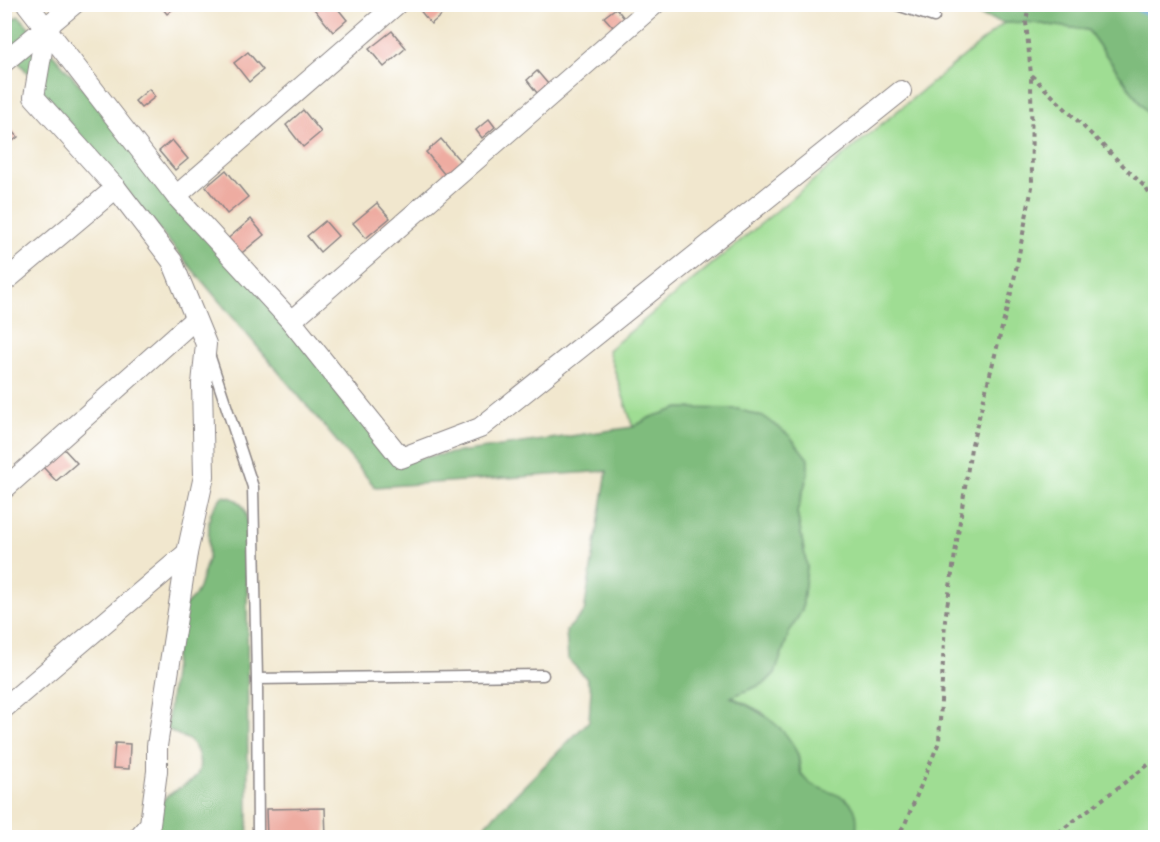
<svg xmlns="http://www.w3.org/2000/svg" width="1160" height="842" viewBox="0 0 1160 842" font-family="Pangolin,sans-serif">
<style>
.green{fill:#9fdd93;stroke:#608067;stroke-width:1.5}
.forest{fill:#7fbc7d;stroke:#506f5c;stroke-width:1.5}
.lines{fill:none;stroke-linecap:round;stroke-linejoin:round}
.stream{stroke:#69a4d9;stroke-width:6}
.building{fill:#eeaca1}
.service-casing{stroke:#8a8484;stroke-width:13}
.minor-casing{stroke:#8a8484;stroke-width:22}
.path{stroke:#8a8484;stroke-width:4;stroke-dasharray:4.5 4.5;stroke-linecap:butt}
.service{stroke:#fff;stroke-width:10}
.minor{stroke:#fff;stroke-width:20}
</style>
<rect width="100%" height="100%" fill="#fff"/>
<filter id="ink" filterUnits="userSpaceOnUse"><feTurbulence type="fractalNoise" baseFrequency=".0167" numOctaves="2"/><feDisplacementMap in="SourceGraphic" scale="12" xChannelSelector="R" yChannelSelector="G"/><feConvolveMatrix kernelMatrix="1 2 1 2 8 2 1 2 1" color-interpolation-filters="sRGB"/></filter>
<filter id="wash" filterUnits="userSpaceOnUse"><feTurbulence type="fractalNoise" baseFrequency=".008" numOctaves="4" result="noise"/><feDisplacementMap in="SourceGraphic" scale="24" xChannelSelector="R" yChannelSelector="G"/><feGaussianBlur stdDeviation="1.35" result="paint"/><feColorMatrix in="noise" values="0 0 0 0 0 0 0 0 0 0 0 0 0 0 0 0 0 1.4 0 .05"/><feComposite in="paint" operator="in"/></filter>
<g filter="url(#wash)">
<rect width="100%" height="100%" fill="#f1e7ce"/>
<path class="green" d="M1026,22L1088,30L1148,114L1155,117V837H856V814L847,799L813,787L801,773L798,754L762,712L730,696L765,683L775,673L789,633L802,610L807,567L797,512L808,474L651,417L633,427L608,350L1004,23Z"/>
<g class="forest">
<path d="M947,5H1155V117L1148,114L1088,30L1026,22L1004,23Z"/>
<path d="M19,16L411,459L633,427L651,417L679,408L738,409L766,418L790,436L808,459V474L797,512L807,567L802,610L789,633L775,673L765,683L731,697C756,709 786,725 797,753C800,759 798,769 802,775C815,795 850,789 856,814C858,821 856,830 856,837H473L589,721L591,690L586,678L568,659L566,631L584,612L607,471L375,487L5,46V23Z"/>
<path d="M222,496C238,497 246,505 247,521L248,837L142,838C149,826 158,806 166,797C180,785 204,783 199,758C198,753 195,746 191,742C185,736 174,735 167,728L180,610L194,597L199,588L208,559L209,521L211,512Z"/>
</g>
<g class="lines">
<path class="stream" d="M1134,4L1139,9L1156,17"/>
</g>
<g id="blocks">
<g class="building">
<path d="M159,4H179L167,14Z"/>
<path d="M310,4H334L347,20L333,32Z"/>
<path d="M425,4H437L444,13L431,24L419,9Z"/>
<path d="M616,8L624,18L613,27L604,17Z"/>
<path d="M392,31L406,48L384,67L369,49Z"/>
<path d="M248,52L263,70L249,82L234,63Z"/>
<path d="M537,71L548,84L537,93L527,80Z"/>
<path d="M149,89L155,97L141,108L135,101Z"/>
<path d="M303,110L321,132L303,147L286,125Z"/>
<path d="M489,119L495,127L482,138L476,130Z"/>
<path d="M4,121L18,137L4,148Z"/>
<path d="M441,139L461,162L445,175L426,152Z"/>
<path d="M172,140L188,159L175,170L159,151Z"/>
<path d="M226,170L248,197L227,214L206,187Z"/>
<path d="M377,203L390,218L366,238L353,223Z"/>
<path d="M251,219L264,235L238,256L225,241Z"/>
<path d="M325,221L338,236L320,252L307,236Z"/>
<path d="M64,449L77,463L56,481L43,467Z"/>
<path d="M115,743L130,744L129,769L113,768Z"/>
<path d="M325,808L326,838H267L266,809Z"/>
</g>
</g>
</g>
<g filter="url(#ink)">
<use href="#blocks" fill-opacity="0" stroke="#8a8484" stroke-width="1.5"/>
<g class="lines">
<g class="service-casing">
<g id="service">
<path d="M894,4L934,17"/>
<path d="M209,354L253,487L257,679"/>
<path d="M258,838L257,679L543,675"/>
</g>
</g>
<g class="minor-casing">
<g id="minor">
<path d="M27,4L176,196L291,321L401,458L480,428L901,91"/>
<path d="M46,27L34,97L116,188L172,261L206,344L202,384L204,476L187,553L157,746V771L150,824L138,838"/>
<path d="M4,62L74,4"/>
<path d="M176,196L397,4"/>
<path d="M4,282L116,188"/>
<path d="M291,321L655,4"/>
<path d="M4,489L195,319"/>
<path d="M4,708L187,553"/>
</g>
</g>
<g class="path">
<path d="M1029,4L1026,22L1031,75L1145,187L1156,204"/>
<path d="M896,838L905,824L939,742L945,620L971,448L1013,285L1032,187L1031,75"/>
<path d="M1051,838L1156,759"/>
</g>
<use href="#service" class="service"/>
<use href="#minor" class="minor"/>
</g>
</g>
<rect width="1160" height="842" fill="none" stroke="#fff" stroke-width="24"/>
</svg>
